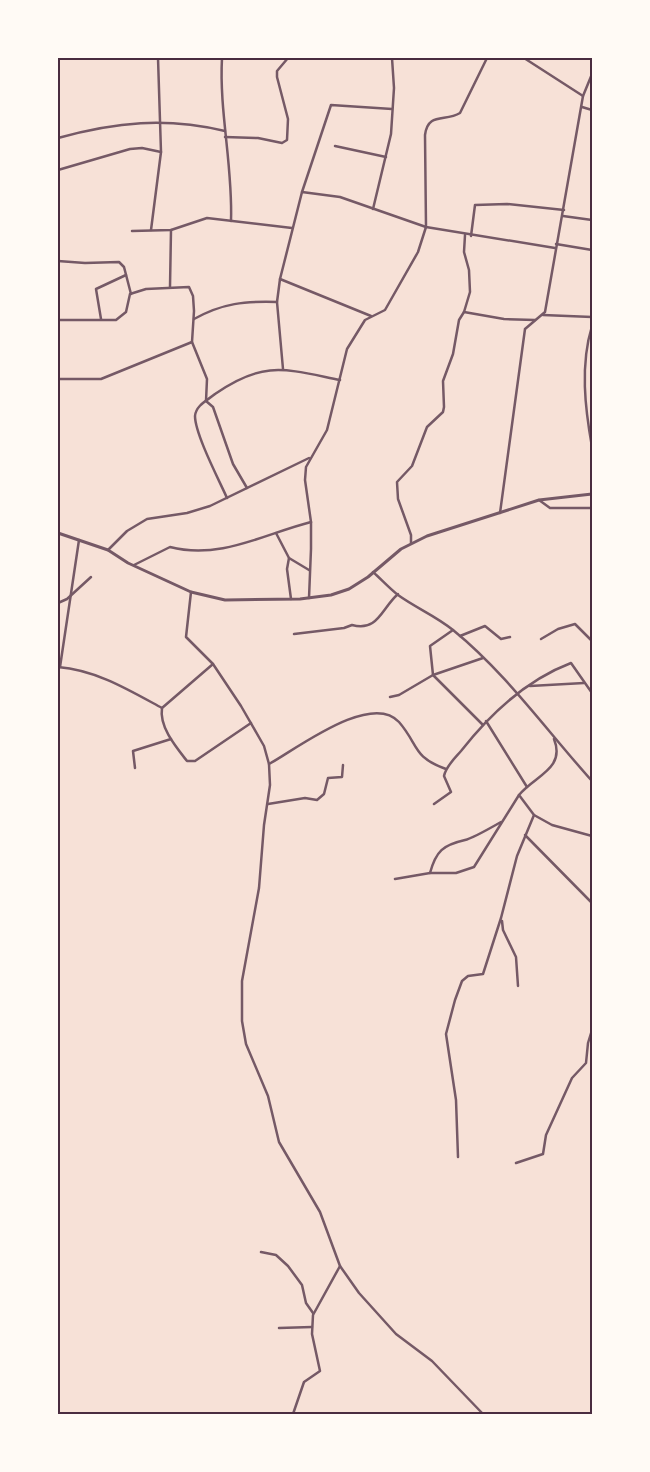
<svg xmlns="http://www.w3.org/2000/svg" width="650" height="1472" viewBox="0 0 650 1472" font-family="Mulish,sans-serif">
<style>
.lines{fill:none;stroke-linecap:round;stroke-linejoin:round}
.minor{stroke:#755966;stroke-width:2.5}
.tertiary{stroke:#755966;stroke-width:3}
.neatline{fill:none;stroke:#4a2c40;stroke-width:2}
</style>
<rect width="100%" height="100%" fill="#f7e1d7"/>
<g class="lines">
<g class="minor">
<path d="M222,58C219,112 233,166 231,221"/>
<path d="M524,58L583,96"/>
<path d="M582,107L592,110"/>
<path d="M225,137L258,138L282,143L287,140L288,119L277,77V71L288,58"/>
<path d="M58,138C116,122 165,117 225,131"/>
<path d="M335,146L386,157"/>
<path d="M58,170L130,149L142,148L161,152"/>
<path d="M302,192L331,105L392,109"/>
<path d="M373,209L391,134L394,88L392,58"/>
<path d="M563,216L592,220"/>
<path d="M151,230L161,152L158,58"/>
<path d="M132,231L171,230L207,218L292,228"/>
<path d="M471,236L475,205L507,204L564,210"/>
<path d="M556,244L592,250"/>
<path d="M58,261L85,263L119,262L124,267L131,294"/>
<path d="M280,279L371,316"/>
<path d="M170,287L171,230"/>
<path d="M58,301V320"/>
<path d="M464,312L504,319L535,320"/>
<path d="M543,315L592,317"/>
<path d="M101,319L96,289L126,275"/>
<path d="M194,319C223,303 245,301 277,302"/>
<path d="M58,320H116L126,312L130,294L146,289L189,287L193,296L194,311L192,342L207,379L206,401L213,407L233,464L247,488"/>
<path d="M592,326C580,365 585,408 592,447"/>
<path d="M283,369L277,302L280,279L302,192L340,197L426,227L555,248"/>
<path d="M58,379H101L192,342"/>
<path d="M227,498C219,480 195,434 195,416C196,405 208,400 215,394C264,360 285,369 340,380"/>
<path d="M539,500L550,508H592"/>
<path d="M500,513L525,329L545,312L583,96L592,74"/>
<path d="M276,533L289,558L287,569L291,599"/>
<path d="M411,543V535L398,499L397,482L412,466L427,427L443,412L444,407L443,381L453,354L459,320L464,312L470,292L469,270L464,252L465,235"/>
<path d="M108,550L127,531L147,519L187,513L210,506L309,458"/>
<path d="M289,558L309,570"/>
<path d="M134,565L170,547C220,560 264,534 311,522"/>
<path d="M373,572C381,579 389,588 398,595C416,608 436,616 453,630C506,673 547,731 592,781"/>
<path d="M191,592L186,637L213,664L241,706L264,746L269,764L270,785L264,825L259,888L242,981V1021L246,1044L268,1096L279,1142L320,1212L340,1266L359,1293L396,1334L432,1361L483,1414"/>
<path d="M309,598L311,549V522L305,480L306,467L327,430L347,349L365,320L385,310L418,252L426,227L425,135C428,112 445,122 460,113L487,58"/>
<path d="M58,603L67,599L91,577"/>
<path d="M453,630L430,646L433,675L483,725"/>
<path d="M294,634L344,628L352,625C378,632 381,609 398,594"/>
<path d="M460,636L485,626L501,639L510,637"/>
<path d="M541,639L558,629L575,624L592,641"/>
<path d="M213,664L162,708C159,727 176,747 187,761H195L251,723"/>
<path d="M58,667C96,670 129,690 162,708"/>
<path d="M60,667L79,540"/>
<path d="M530,686L584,683"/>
<path d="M390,697L399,695L433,675L483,658"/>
<path d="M486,721L527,787"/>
<path d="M269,764C295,750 371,691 399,722C419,745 412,757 446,769"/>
<path d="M135,768L133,751L171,739"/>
<path d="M268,804L305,798L317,800L324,794L328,778L342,777L343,765"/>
<path d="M434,804L451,792L444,776C446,766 455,758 461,751C490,714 526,680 571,663L592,693"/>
<path d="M534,815L552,825L592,836"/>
<path d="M525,835L592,903"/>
<path d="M430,873C436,851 443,845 465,840C471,839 494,826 501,822"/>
<path d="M395,879L430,873H456L474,867L519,795"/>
<path d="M592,899V913"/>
<path d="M502,921L503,930L516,957L518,986"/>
<path d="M458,1157L456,1100L446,1034L455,1000L462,981L468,976L483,974L501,918L517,856L534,815L519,795C534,776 566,769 554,739"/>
<path d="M516,1163L543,1154L546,1135L572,1078L586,1063L588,1043L592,1030"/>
<path d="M261,1252L276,1255L288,1266L302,1285L306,1303L313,1313"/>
<path d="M279,1328L312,1327"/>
<path d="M293,1414L304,1382L320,1371L312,1334L313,1315L340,1266"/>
</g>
<path class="tertiary" d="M58,533L108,550L128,563L191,592L225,600L300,599L331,595L349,589L368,577L401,549L427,536L539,500L592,494"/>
</g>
<rect width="650" height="1472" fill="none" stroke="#fffaf5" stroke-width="118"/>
<rect x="59" y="59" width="532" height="1354" class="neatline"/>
</svg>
